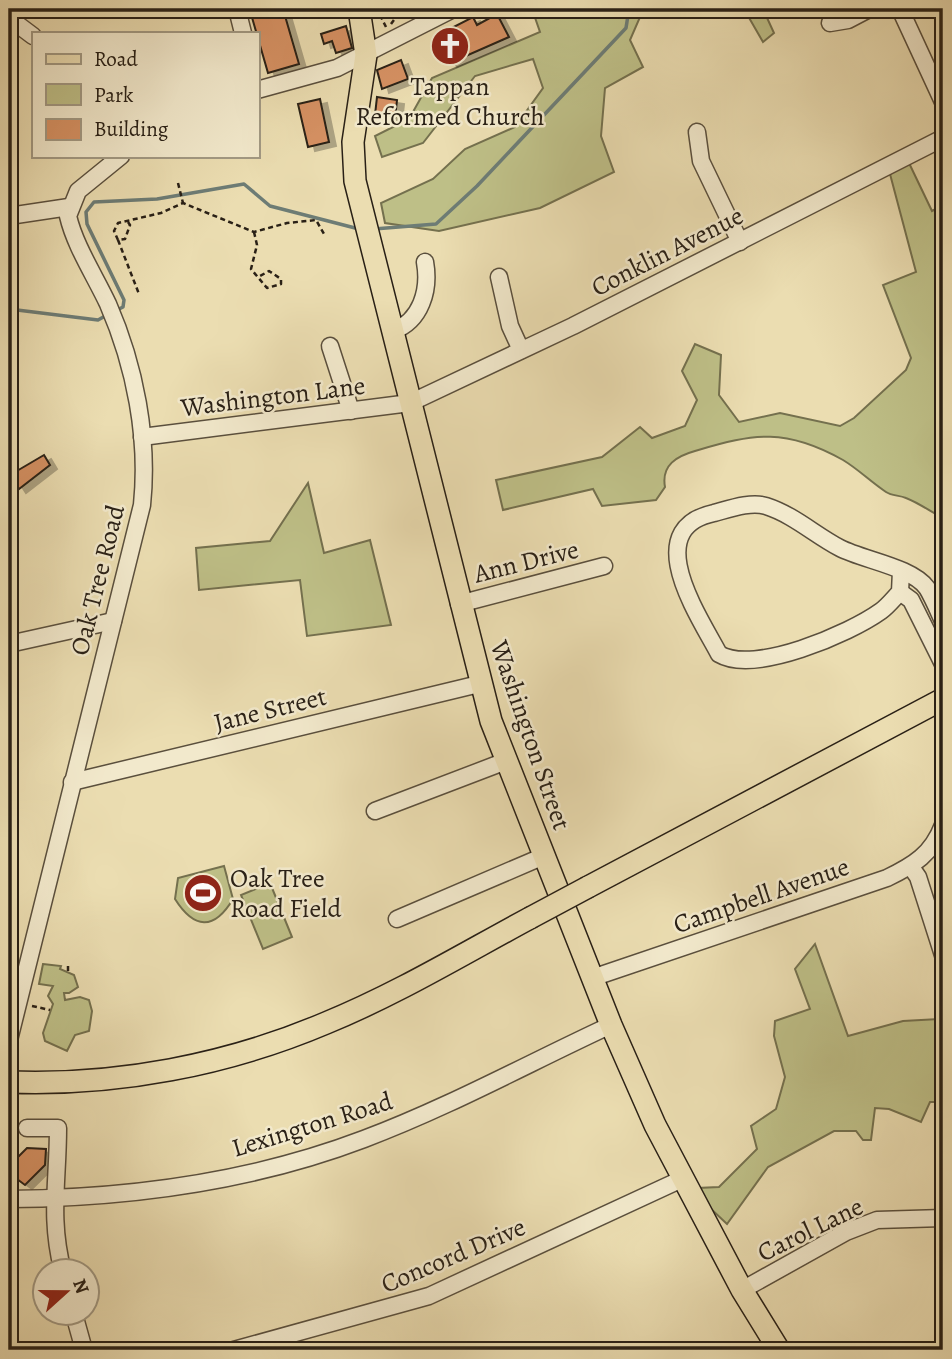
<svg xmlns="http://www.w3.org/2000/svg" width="952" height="1359" viewBox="0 0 952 1359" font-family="Alegreya,serif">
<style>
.green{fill:#bebf87;stroke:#74704e;stroke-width:2}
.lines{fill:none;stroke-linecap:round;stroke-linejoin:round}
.stream{stroke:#6d7c75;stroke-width:3.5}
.building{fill:#d69163;stroke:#292016;stroke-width:2;filter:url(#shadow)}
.minor-casing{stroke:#5a4f3d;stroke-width:19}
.major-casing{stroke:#292016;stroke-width:24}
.path{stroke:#292016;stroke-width:2.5;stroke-dasharray:5 3.5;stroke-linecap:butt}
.minor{stroke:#f2e9cc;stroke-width:16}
.major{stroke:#ebddb1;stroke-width:21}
.major-bridge-casing{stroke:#292016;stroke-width:24;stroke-linecap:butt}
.major-bridge{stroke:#ebddb1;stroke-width:21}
.labels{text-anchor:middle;stroke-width:5;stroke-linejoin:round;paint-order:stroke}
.poi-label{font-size:26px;fill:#292016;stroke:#f2e9cc}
.street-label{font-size:26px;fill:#292016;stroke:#f2e9cc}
</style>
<defs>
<filter id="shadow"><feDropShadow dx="7" dy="4" stdDeviation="0" flood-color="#0004"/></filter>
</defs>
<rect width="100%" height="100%" fill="#ebddb1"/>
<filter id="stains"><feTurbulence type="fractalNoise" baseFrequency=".00286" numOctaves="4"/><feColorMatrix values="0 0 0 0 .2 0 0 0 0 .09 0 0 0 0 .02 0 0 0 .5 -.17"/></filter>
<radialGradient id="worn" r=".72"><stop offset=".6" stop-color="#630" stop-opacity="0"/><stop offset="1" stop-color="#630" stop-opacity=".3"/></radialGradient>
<g class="green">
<path d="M532,9H659L640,17L630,40L643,67L605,88L601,136L614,172L540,208L439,231L385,223L381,203L433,179L465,149L515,127L543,88L533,59L475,76L423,143L382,157L375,136L409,119L432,78L540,32Z"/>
<path d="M744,9H763L774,33L763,42Z"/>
<path d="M909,163L932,211L943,205V518C931,512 919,503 906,498C899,495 892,496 886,492C871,482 858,469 843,460C786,428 755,433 695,451C677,456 661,465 665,487L656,500L602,506L593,489L503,510L496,480L602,457L640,427L652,438L685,426L697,400L682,371L695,344L721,355L719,395L739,422L780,413L840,426L854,418L906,370L911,358L883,285L916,272L890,174Z"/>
<path d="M308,483L324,553L370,540L391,625L307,636L300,580L199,590L196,548L270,541Z"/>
<path d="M224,866L233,899C214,931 194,929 175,899L178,878Z"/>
<path d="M270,883L292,937L263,949L241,895Z"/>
<path d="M815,944L848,1036L903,1021L939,1019L943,1023V1102H930L921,1122L889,1109L875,1108L871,1140H863L856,1131H834L768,1167L727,1224L709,1207L698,1188L719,1187L757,1149L751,1126L776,1109L785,1077L774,1036L775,1021L810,1009L795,969Z"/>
<path d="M43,964L61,966L60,969L74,975L78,987L69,993H64L65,1000L80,997L89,1000L92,1011L89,1031L75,1035L67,1051L45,1041L43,1033L53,1004L48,996L53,986L39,984Z"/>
</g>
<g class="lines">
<g class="stream">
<path d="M374,229L436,224L477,186L626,28L629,9"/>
<path d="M9,309L98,320L107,315"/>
<path d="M117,310L123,307L124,300L87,224L86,212L94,202L157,199L244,184L270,206L359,229"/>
</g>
</g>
<g class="building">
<path d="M271,9H283L299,64L268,73L251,14Z"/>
<path d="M497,14L509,37L450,63L436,36L473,17L477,25Z"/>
<path d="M346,26L352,48L336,53L332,41L324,44L321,34Z"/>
<path d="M401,60L408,79L382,89L377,70Z"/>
<path d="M377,97L397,100L395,118L375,115Z"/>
<path d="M320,99L329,142L308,147L298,104Z"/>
<path d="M44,455L50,465L19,489L10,475Z"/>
<path d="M27,1148L46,1149L45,1165L25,1185L9,1173V1166Z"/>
</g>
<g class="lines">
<g class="minor-casing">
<g id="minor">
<path d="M237,9L243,33"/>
<path d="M900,9L943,102"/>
<path d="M9,18L33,36"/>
<path d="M830,23L848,20L869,9"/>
<path d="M257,90L337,68L453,9"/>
<path d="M697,132L701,161L740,242"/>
<path d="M9,216L69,207"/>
<path d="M499,277L510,326L521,350"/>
<path d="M393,331C421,321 430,290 425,262"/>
<path d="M330,346L351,411"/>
<path d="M142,437L410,403L573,326L943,138"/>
<path d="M901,571L900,592C894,598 888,606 881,611C849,634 754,675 719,654C699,616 639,529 714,513C729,509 751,501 766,506C794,515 815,535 840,548C863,560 912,567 927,588C933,598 938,610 943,621"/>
<path d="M900,592L911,600L943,664"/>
<path d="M459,604L604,566"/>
<path d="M9,644L113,621"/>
<path d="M72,782L479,684"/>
<path d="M375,811L506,761"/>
<path d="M911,867L918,877L943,955"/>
<path d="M397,919L544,856"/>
<path d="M592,978L887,878C914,865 932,854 943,825"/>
<path d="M9,1040L142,505C149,438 135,366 108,304C95,276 75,246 68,216L78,191L121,156"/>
<path d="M27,1128H58C58,1182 49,1218 63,1272"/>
<path d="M9,1199C128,1198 251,1182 364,1139C449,1107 529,1063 611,1025"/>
<path d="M742,1290L846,1232L877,1220L943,1218"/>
<path d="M74,1314L84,1350"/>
<path d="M234,1350L429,1296L682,1179"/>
</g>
</g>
<g class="major-casing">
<g id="major">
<path d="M359,9L366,55L353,142L355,181L491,721L611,1025L655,1125L742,1290L779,1350"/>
<path d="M588,887L943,699"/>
<path d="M9,1082C117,1086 227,1065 326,1023C397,994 463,954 530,918"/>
</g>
</g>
<g class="path">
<path d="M380,15L386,27"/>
<path d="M375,16L380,15L379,9"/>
<path d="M391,24L396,17L395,9"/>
<path d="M178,183L183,203"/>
<path d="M128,222L130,225L125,239L118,240L114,231L118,223L161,213L183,203L254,232L287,223L316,220L324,234"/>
<path d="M254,232L257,245L251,269L267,288L281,284V279L269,271L260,276"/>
<path d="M118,240L139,294"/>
<path d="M68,971V964"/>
<path d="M32,1006L50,1010"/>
</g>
<use href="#minor" class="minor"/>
<use href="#major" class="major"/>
<g class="major-bridge-casing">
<path id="major-bridge" d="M530,918L588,887"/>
</g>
<use href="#major-bridge" class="major-bridge"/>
</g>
<defs>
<g id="church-disc" transform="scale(2.0125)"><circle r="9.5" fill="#8f2418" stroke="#f2e9cc"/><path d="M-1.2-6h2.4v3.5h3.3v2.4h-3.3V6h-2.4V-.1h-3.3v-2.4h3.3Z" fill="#fff"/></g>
<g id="stadium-disc" transform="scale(2.0125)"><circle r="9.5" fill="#8f2418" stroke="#f2e9cc"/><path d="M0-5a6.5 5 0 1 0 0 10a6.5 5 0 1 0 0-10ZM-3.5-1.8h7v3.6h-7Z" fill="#fff"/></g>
</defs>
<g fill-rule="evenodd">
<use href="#church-disc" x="450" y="46"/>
<use href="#stadium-disc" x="203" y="893"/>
</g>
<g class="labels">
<g class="poi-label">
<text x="450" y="95">Tappan<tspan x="450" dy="30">Reformed Church</tspan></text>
<text x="230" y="887" text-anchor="start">Oak Tree<tspan x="230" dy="30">Road Field</tspan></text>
</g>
<g class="street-label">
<text transform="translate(667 251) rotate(-27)" y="9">Conklin Avenue</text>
<text transform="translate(273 396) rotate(-7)" y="9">Washington Lane</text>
<text transform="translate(526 561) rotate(-14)" y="9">Ann Drive</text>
<text transform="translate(97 580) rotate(-76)" y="9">Oak Tree Road</text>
<text transform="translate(270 709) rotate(-14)" y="9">Jane Street</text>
<text transform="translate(531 735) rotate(71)" y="9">Washington Street</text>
<text transform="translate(761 895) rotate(-19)" y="9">Campbell Avenue</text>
<text transform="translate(312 1124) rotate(-17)" y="9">Lexington Road</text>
<text transform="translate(810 1229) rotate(-26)" y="9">Carol Lane</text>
<text transform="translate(453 1255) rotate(-23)" y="9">Concord Drive</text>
</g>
</g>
<rect width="952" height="1359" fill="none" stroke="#ebddb1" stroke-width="35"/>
<rect x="10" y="10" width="931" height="1338" fill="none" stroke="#292016" stroke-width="3.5"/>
<rect x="18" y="18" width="917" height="1324" fill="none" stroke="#292016" stroke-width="2"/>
<rect x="32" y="32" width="228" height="126" fill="#f2e9cc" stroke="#a29983" stroke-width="2"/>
<rect x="46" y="54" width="35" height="10" fill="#ebddb1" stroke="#a29983" stroke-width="2"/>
<text x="94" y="66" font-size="21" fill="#292016">Road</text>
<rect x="46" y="84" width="35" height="21" fill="#bebf87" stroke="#a29983" stroke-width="2"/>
<text x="94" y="102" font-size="21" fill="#292016">Park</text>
<rect x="46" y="119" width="35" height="21" fill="#d69163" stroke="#a29983" stroke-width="2"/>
<text x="94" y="136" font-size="21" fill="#292016">Building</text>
<g transform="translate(66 1292) rotate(69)"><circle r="33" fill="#f2e9cc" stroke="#a29983" stroke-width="2"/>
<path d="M0-5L12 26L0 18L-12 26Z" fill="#8f2418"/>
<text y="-10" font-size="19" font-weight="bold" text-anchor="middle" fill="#292016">N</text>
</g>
<rect width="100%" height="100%" filter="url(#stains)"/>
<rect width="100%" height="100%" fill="url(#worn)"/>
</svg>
